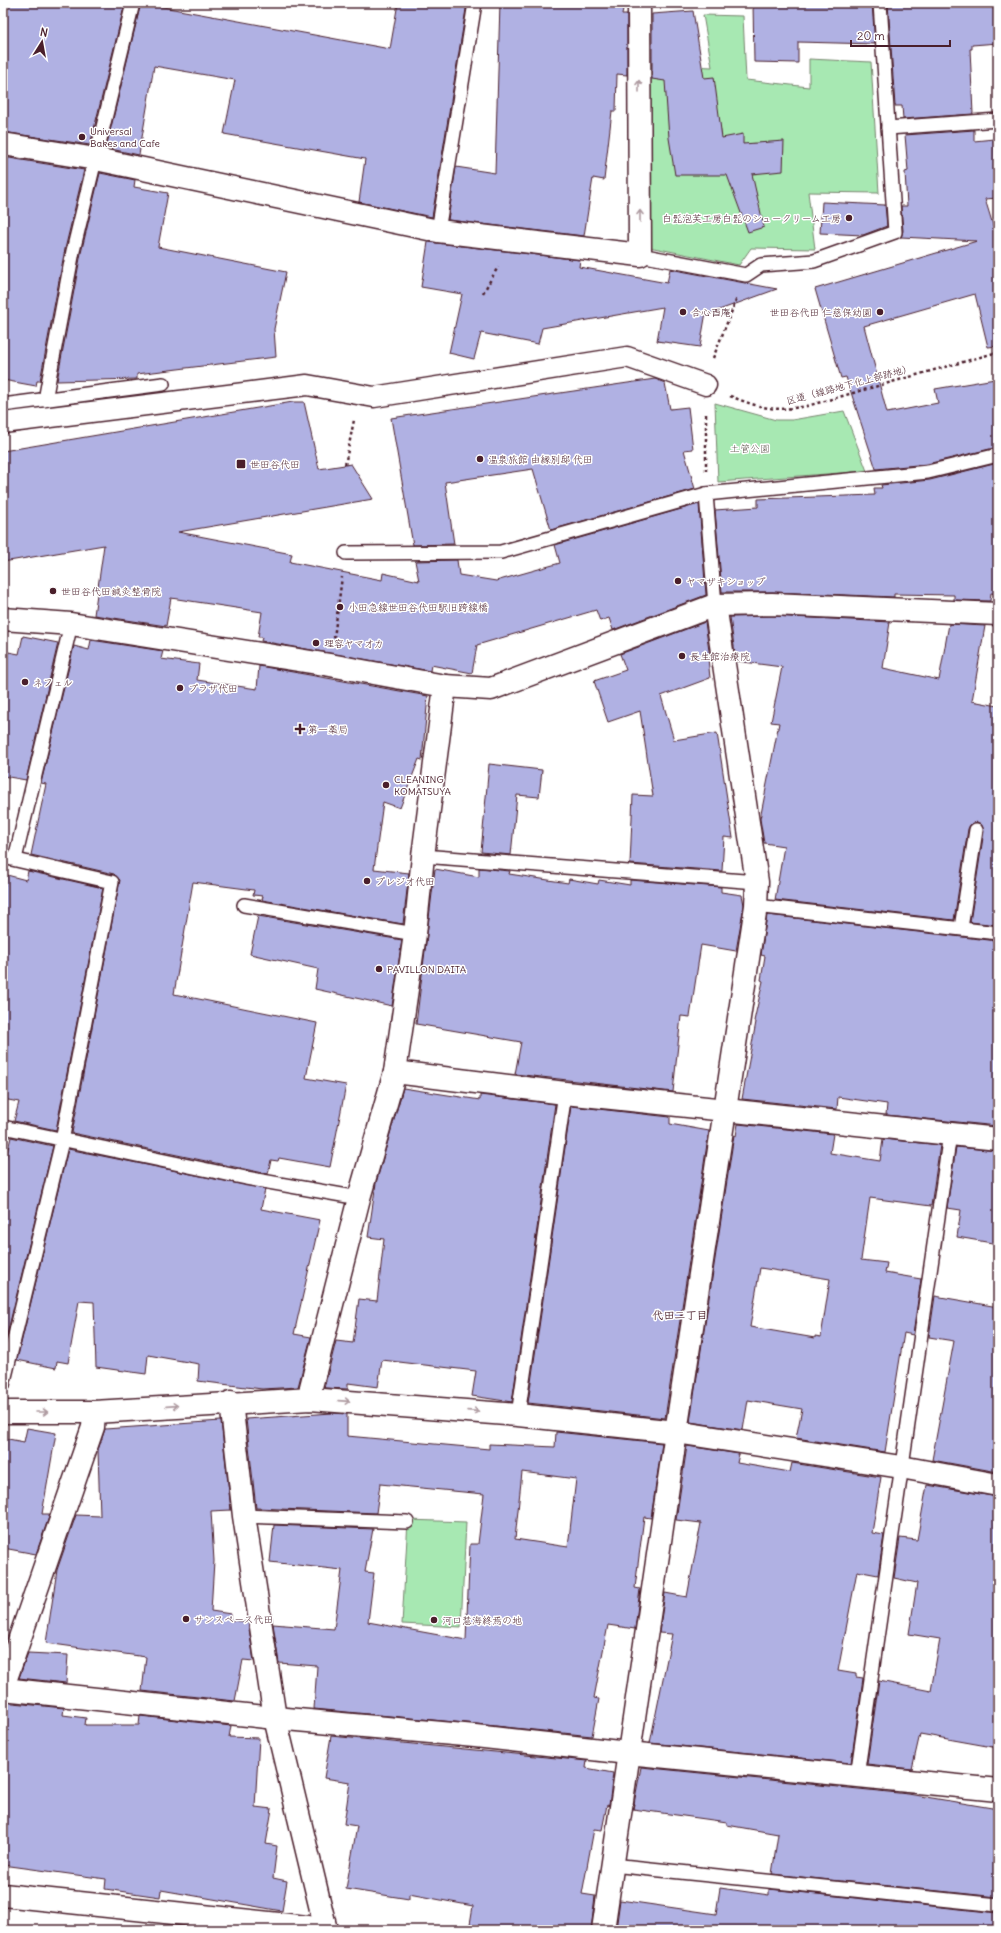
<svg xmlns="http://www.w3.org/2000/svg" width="1001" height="1933" viewBox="0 0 1001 1933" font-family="Delius,'Klee One',sans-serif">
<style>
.green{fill:#a7e8b2;stroke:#78846e}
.building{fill:#b0b1e3;stroke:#4a1f2b;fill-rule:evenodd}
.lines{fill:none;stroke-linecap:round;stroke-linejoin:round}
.service-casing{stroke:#4a1f2b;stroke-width:16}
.pedestrian-casing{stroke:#4a1f2b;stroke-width:23}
.minor-casing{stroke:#4a1f2b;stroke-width:25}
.path{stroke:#4a1f2b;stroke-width:2.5;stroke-dasharray:3 3;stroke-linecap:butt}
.service{stroke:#fff;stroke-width:13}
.pedestrian{stroke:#fff;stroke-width:20}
.minor{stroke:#fff;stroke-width:22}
.oneway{stroke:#ae9aa0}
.poi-dot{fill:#4a1f2b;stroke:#fff;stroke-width:1.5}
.labels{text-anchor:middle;stroke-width:3;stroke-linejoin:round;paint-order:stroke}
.poi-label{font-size:10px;fill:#4a1f2b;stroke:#fff;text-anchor:start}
.street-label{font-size:10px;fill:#4a1f2b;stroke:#fff}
.park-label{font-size:10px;fill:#665b54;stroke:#fff}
.neighbourhood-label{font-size:11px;font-weight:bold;fill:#4a1f2b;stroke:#fff}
</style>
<rect width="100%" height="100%" fill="#fff"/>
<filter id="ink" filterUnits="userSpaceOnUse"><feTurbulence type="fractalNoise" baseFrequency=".025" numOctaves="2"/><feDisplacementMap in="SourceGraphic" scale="8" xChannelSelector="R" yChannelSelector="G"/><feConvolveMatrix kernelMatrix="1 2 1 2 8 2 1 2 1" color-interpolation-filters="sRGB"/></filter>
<g filter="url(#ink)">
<g class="green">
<path d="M703,15L743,16L746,80L809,87V59L871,62L879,193L808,192L815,249L751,248L739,265L649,247L648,64L712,67Z"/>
<path d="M715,403L776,420H792L844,411L867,471L718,482Z"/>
<path d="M408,1520L466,1522L461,1627L402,1624Z"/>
</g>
<g class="building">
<path d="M3,3H125L90,145L3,132Z"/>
<path d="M141,3L390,49L398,3H467L432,217L359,202L365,159L224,134L235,80L154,66L139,155L106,148Z"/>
<path d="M500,3H624L622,15H627V75L617,74L616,111H612L604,180L593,178L584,236L448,220L456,167L495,173Z"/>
<path d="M753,3H872L875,44L798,42V63L754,62Z"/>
<path d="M888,3H998V43L972,45V49H970L973,114L903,119L902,106H895Z"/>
<path d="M693,11L704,78L714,77L722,138L743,134V144L784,141L783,171L752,174L764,227L748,232L727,175H675L669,138L665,81L652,79V14Z"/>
<path d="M974,130V141L994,139L998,198L985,199L996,235L998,234V346L988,347L975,294L864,326L887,413L938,403L935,389L995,379L998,393V447L927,464L876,469L846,377L841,378L815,289L977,241L901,237L903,231L901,206H907L905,172L908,171L905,135Z"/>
<path d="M3,157L84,170L65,249L40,381H37L36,386L3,380Z"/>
<path d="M100,173L135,180L134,187L168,193L158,247L286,272L274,329L276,357L137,374V379L57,381L81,253Z"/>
<path d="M822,202L885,205L887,226L863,235L820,233Z"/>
<path d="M428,242L580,260L579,267L667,283L670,269L777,289L711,313L706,312L700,347L657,341L663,307L542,328L538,344L481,333L474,359L449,353L462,294L421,287Z"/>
<path d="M655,379L665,383L670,409L688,407L693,449L684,450L695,489L551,530L533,469L445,482L454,544L413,545L391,418Z"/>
<path d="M293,402H304L319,469L351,464L373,499L178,532L292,554L290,562L382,580L383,573L419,581L415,561L457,560L459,575L496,581L560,563L555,545L699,504L706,595L613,630L609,618L600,621L596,610L477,645L472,673L431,665L430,671L261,641L262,637H258L262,612L171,598L166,626L94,615L104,545L3,562V451Z"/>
<path d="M998,463V594L991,593L990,601L954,600V595L894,594V597L773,592H722L715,510L758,507V499L875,495L874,488H882L881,485L930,480Z"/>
<path d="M772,616L890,622L883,668L939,680L949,624L985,626L972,701L998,706V925L970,922L984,831L981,824L977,822L970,825L968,829L954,920L775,900L784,846L764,843L760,819L779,723L771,722L782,667L736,661L730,617Z"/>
<path d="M705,622L710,658H708L710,678L661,696L674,740L717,733L733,838L724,837L722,871L630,864L633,795L653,796L640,711L608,722L594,681L626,670L620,654Z"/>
<path d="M23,636L58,643L26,780L3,776V651L19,654Z"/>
<path d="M91,640L163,651L161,659L199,664L197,680L257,689L259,666L428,696L422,760L419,759L400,808L383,802L374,869L409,873L403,924L262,900L263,896L253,895L254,890L193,882L174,994L317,1023L306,1078L346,1085L330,1167L279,1158L278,1161L271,1160L268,1174L72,1133L120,880L114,874L31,855L46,784L41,783L74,646L89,650Z"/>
<path d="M489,764L542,770L539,797L517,795L511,855L481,852Z"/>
<path d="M479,868L510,871L509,874L568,883L569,879L598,884L599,880L630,885V880L721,887V892L742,895L744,905L736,951L701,945L690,1017L681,1016L673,1092L515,1074L521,1042L416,1024L435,869L479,877Z"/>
<path d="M28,871L103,888L56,1130L14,1121L19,1102L3,1099V1004L8,968L3,967V894L7,875L26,880Z"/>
<path d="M767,915L998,941V1126L886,1115L887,1104L838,1097L837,1109L742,1099L756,1022L754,1021L763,981L761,980L765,956L761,955Z"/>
<path d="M258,916L402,940L392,1006L315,989L318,969L250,954Z"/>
<path d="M403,1088L480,1100V1095L555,1104L512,1402L472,1396L476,1371L382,1360L378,1387L348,1383V1389L324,1388L336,1341L353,1343L359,1299L377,1301L384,1239L368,1237L376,1183Z"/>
<path d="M571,1106L670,1117V1124L709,1131L665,1418L528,1403Z"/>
<path d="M738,1124L833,1134L830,1153L880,1161L883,1139L940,1145L931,1206L870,1198L861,1260L887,1263L885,1273L921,1279L913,1335L904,1333L885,1452L796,1438L802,1409L748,1400L743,1430L690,1422L734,1135L736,1136ZM760,1268L830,1279L821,1337L815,1336V1338L750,1327Z"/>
<path d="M11,1137L53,1146L3,1351V1170Z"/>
<path d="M956,1147L998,1151V1244L957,1237L961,1210L947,1208Z"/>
<path d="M68,1149L265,1189L261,1209L320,1220L294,1334L311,1337L298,1387L262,1389L198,1381L199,1364L148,1355L146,1374L96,1367L94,1302L79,1301L68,1363L57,1361L56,1368L17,1360Z"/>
<path d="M935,1296L998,1307V1472L932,1460L954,1341L929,1337Z"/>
<path d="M332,1413L347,1414V1436L489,1449V1444L555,1447L556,1432L662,1443L651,1518L644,1517L635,1588L640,1589L635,1629L608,1625L594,1698L599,1699L592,1736L476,1724L314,1709L317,1666L279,1663L273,1624L334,1629L342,1570L270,1562L274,1525L373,1529L365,1572L374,1573L368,1622L466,1640L470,1544H478L484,1494L380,1484L376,1513L256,1508L246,1419ZM522,1472L576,1479L568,1547L515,1539Z"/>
<path d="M221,1421L231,1510L211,1511L214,1561L211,1611L231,1614L230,1620L248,1622L254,1661L243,1660L235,1701L142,1691L146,1657L46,1643L57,1570L76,1515L100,1516L98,1450L105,1429Z"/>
<path d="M27,1428L56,1433L42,1514H50L36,1554L3,1548V1438L24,1442Z"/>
<path d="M687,1446L739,1454L737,1463L790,1472L792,1463L881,1477L872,1533L884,1535L878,1575L857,1571L838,1671L856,1674V1677L863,1678L851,1763L650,1743L672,1634L659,1633L665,1593L687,1597L701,1523L676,1520Z"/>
<path d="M927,1485L998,1497V1748L920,1734L912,1769L867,1764L879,1681L931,1691L940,1639L909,1634L917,1583L894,1578L900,1538L917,1540Z"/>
<path d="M28,1653L68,1655L66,1683L19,1678Z"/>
<path d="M3,1702L64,1708L63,1715L86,1718L85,1725H139L140,1716L231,1726L229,1737L259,1738L255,1807L272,1809L266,1844L277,1846L273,1878L287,1881L282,1911L161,1890L160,1897L105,1889L106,1879L3,1865Z"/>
<path d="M331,1736L587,1761L586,1768L613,1773L609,1806L607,1805L602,1830L594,1829L582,1894L595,1896L591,1930H469L473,1906L409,1894V1899L346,1889L357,1826L344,1824L350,1782L324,1778Z"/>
<path d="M641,1767L908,1794L998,1809V1897L772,1874L778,1834L727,1825V1822L633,1809Z"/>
<path d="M720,1888L769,1895V1889L998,1913V1930H616L620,1900L716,1914Z"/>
</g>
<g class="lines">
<g class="service-casing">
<g id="service">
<path d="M888,128L998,120"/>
<path d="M438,231L475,3"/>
<path d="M640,255L746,275L761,265L814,261L895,232L880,3"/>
<path d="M45,400L73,251L133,3"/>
<path d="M3,405L163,384"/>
<path d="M706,494L715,605"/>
<path d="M346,553L501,552L706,494L928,472L998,455"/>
<path d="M423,856L757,882"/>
<path d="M3,857L112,882L62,1141L3,1385"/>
<path d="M15,859L71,624"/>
<path d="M244,905L415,934"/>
<path d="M756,906L998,933"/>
<path d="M961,928L976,830"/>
<path d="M3,1127L246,1178L359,1198"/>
<path d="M518,1415L565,1093"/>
<path d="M244,1516L407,1522"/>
<path d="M857,1776L950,1134"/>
<path d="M612,1865L998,1905"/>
</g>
</g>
<g class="pedestrian-casing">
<path id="pedestrian" d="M3,423L307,385L374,397L627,357L706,385"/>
</g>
<g class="minor-casing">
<g id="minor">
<path d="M3,144L96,159L438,231L640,255L639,3"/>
<path d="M3,619L71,624L330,665L445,686L491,689L715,605L772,604L998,614"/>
<path d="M395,1072L565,1093L998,1139"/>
<path d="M310,1399L311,1387L359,1198L395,1072L415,934L423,856L445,686"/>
<path d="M231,1402L244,1516L275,1718L326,1930"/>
<path d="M3,1412H94L310,1399L518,1415L676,1432L901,1467L998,1485"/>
<path d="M3,1687L93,1427L94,1412"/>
<path d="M3,1689L275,1718L475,1736L628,1753L998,1790"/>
<path d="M3,1895L326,1929"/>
<path d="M603,1930L676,1432L756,906L757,882L715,605"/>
</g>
</g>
<g class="path">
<path d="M483,293L498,267"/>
<path d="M713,358L737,298"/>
<path d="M730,396C760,408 774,412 807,406L998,352"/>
<path d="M345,465L354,420"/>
<path d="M706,471V412"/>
<path d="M334,638L342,577"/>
</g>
<use href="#service" class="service"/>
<use href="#pedestrian" class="pedestrian"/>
<use href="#minor" class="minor"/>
</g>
<defs><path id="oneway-shaft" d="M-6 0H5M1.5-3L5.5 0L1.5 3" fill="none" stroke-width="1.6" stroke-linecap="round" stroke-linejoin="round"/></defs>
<g class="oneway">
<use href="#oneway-shaft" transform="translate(639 86) rotate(-90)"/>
<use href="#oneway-shaft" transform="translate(640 216) rotate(-90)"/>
<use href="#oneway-shaft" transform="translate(344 1401) rotate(4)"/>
<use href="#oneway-shaft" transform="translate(172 1406) rotate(-4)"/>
<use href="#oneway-shaft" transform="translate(473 1411) rotate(4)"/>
<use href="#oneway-shaft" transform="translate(42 1412)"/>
</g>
</g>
<g class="poi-dot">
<circle cx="82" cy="137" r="4"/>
<circle cx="849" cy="218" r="4"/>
<circle cx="683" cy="312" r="4"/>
<circle cx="880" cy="312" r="4"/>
<circle cx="480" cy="459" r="4"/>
<rect x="236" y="459" width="10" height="10" rx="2"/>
<circle cx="678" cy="581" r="4"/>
<circle cx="53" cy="591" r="4"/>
<circle cx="340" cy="607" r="4"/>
<circle cx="316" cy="643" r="4"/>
<circle cx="682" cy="656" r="4"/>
<circle cx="25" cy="682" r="4"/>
<circle cx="180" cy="688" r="4"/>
<path d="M298 723h4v4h4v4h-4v4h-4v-4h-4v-4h4z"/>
<circle cx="386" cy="785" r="4"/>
<circle cx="367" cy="881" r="4"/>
<circle cx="379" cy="969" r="4"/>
<circle cx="186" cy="1619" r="4"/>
<circle cx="434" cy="1620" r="4"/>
</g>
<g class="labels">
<g class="poi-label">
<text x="90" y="135">Universal<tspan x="90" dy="12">Bakes and Cafe</tspan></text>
<text x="841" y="222" text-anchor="end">白髭泡芙工房白髭のシュークリーム工房</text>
<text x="691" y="316">合心酉庵</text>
<text x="872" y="316" text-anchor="end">世田谷代田 仁慈保幼園</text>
<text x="488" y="463">温泉旅館 由縁別邸 代田</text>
<text x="250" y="468">世田谷代田</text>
<text x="686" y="585">ヤマザキショップ</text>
<text x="61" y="595">世田谷代田鍼灸整骨院</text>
<text x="348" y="611">小田急線世田谷代田駅旧跨線橋</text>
<text x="324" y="647">理容ヤマオカ</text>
<text x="690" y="660">長生館治療院</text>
<text x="33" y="686">ネフェル</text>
<text x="188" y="692">プラザ代田</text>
<text x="308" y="733">第一薬局</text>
<text x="394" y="783">CLEANING<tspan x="394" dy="12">KOMATSUYA</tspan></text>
<text x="375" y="885">プレジオ代田</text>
<text x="387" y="973">PAVILLON DAITA</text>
<text x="194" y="1623">サンスペース代田</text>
<text x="442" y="1624">河口慧海終焉の地</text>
</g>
<g class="street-label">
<text transform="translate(849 384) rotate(-15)" y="4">区道（線路地下化上部跡地）</text>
</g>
<g class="park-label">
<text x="750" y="452">土管公園</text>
</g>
<g class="neighbourhood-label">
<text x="680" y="1319">代田二丁目</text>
</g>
</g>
<rect width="1001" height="1933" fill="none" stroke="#fff" stroke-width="16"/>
<rect x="8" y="8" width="985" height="1917" fill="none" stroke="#4a1f2b" stroke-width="1.5" filter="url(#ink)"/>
<g transform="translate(42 42) rotate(11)" stroke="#ffffff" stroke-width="3" paint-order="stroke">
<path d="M0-3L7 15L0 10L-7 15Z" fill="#4a1f2b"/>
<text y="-6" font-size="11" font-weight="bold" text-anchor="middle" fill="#4a1f2b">N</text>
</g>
<path d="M851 40v6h99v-6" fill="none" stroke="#4a1f2b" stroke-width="2"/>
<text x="857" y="40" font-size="12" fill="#4a1f2b" stroke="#ffffff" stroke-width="3" paint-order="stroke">20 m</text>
</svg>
